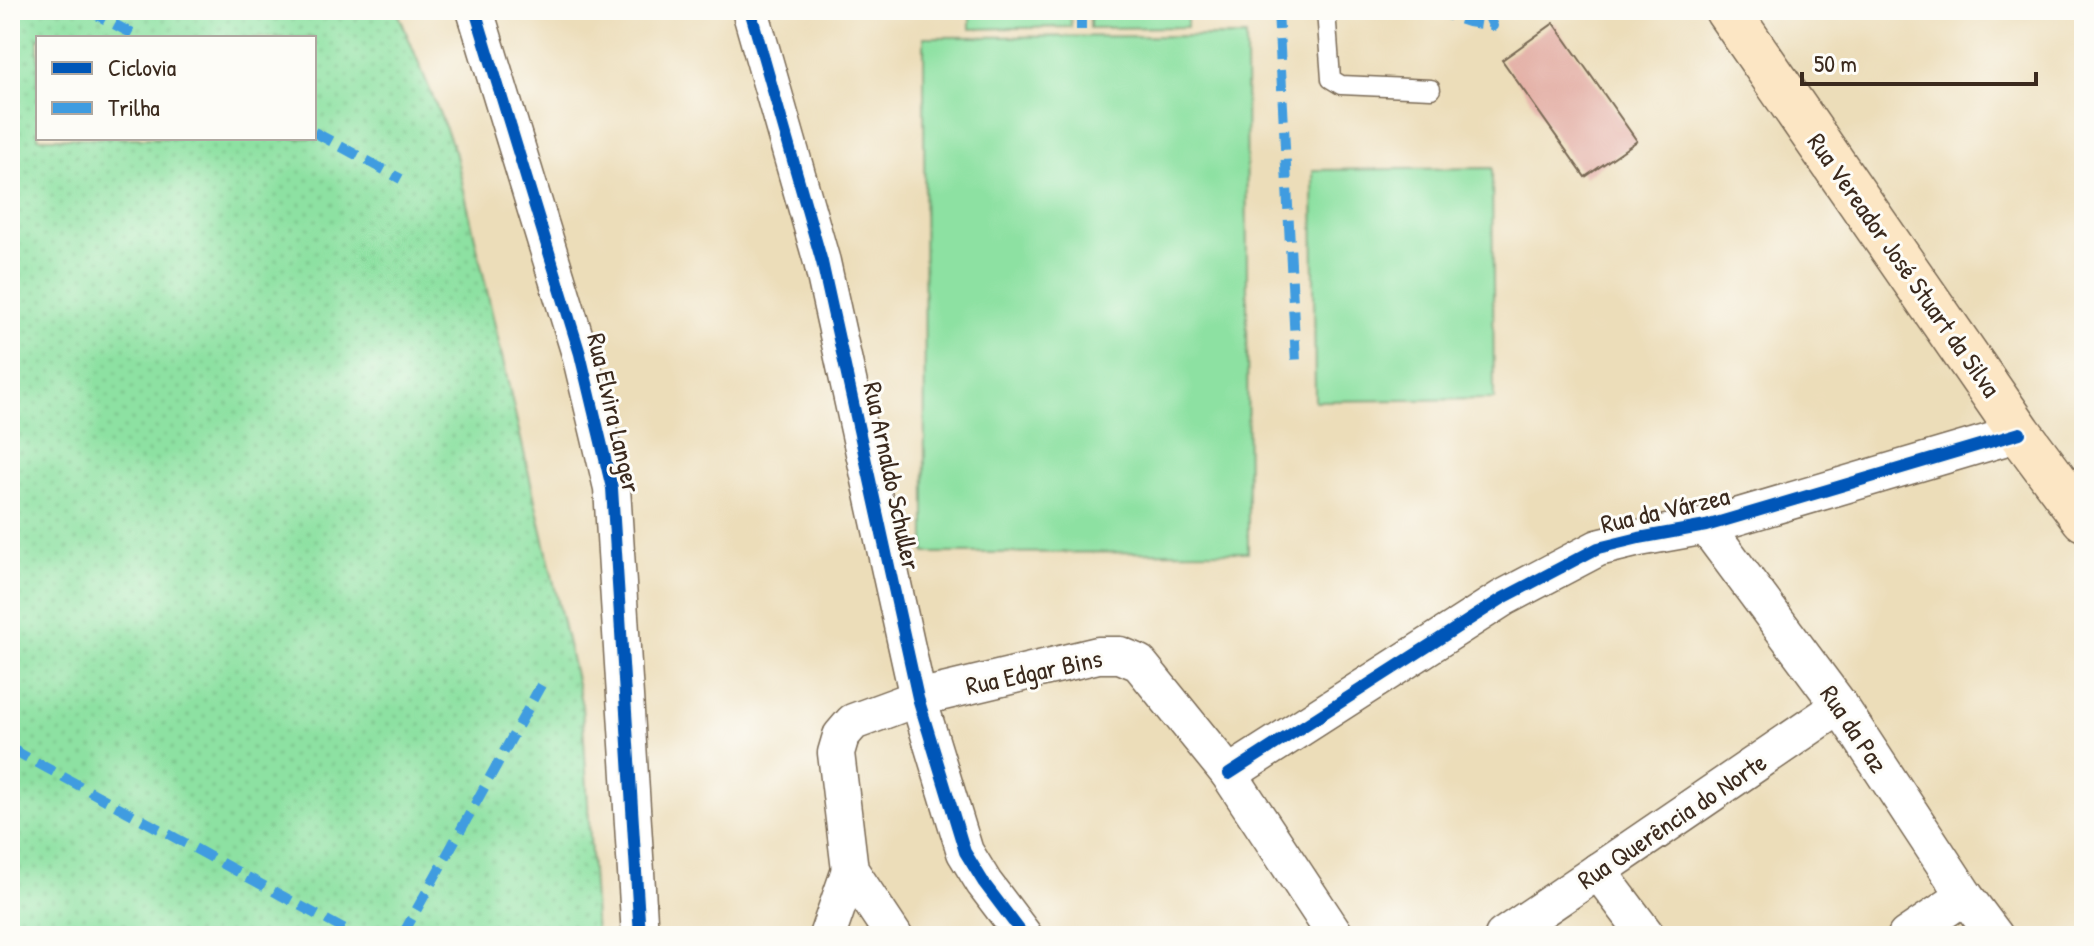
<svg xmlns="http://www.w3.org/2000/svg" width="2094" height="946" viewBox="0 0 2094 946" font-family="'Patrick Hand',sans-serif">
<style>
.grass{fill:url(#grass-dots);stroke:#648660;stroke-width:2;fill-rule:evenodd}
.garden{fill:#8de1a2;stroke:#648660;stroke-width:2}
.building{fill:#e4b1a7}
.lines{fill:none;stroke-linecap:round;stroke-linejoin:round}
.lane-casing{stroke:#796954;stroke-width:21}
.street-casing{stroke:#796954;stroke-width:39}
.secondary-casing{stroke:#796954;stroke-width:47}
.lane{stroke:#fff;stroke-width:18}
.street{stroke:#fff;stroke-width:36}
.secondary{stroke:#fce6c4;stroke-width:44}
.quiet{stroke:#3f9ce0;stroke-width:10;stroke-dasharray:20 10;stroke-linecap:butt}
.cycleway-casing{stroke:#fdfcf7;stroke-width:17}
.cycleway{stroke:#0057b8;stroke-width:12}
.labels{text-anchor:middle;stroke-width:6;stroke-linejoin:round;paint-order:stroke}
.street-label{font-size:26px;fill:#3b2a1e;stroke:#fdfcf7}
</style>
<defs>
<pattern id="grass-dots" width="8" height="8" patternUnits="userSpaceOnUse" patternTransform="scale(2)"><rect width="8" height="8" fill="#8de1a2"/><path d="M2 2h.1M6 6h.1" fill="none" stroke="#7bc18b" stroke-width="1.8" stroke-linecap="round"/></pattern>
</defs>
<rect width="100%" height="100%" fill="#fdfcf7"/>
<filter id="ink" filterUnits="userSpaceOnUse"><feTurbulence type="fractalNoise" baseFrequency=".0125" numOctaves="2"/><feDisplacementMap in="SourceGraphic" scale="16" xChannelSelector="R" yChannelSelector="G"/><feConvolveMatrix kernelMatrix="1 2 1 2 8 2 1 2 1" color-interpolation-filters="sRGB"/></filter>
<filter id="wash" filterUnits="userSpaceOnUse"><feTurbulence type="fractalNoise" baseFrequency=".006" numOctaves="4" result="noise"/><feDisplacementMap in="SourceGraphic" scale="32" xChannelSelector="R" yChannelSelector="G"/><feGaussianBlur stdDeviation="1.8" result="paint"/><feColorMatrix in="noise" values="0 0 0 0 0 0 0 0 0 0 0 0 0 0 0 0 0 1.4 0 .05"/><feComposite in="paint" operator="in"/></filter>
<g filter="url(#wash)">
<rect width="100%" height="100%" fill="#ecddb9"/>
<path class="grass" d="M10,10H397L455,151L582,706L596,936H10ZM38,38H314V138H38Z"/>
<g class="garden">
<path d="M970,10H1070L1071,27L970,29Z"/>
<path d="M1090,10H1187V27L1090,28Z"/>
<path d="M1246,36L1248,552L925,553L924,37Z"/>
<path d="M1492,168L1494,399L1315,401L1313,170Z"/>
</g>
<g id="blocks">
<path class="building" d="M1554,23L1637,141L1585,177L1502,60Z"/>
</g>
</g>
<g filter="url(#ink)">
<use href="#blocks" fill-opacity="0" stroke="#796954" stroke-width="2"/>
<g class="lines">
<g class="lane-casing">
<path id="lane" d="M1326,10L1331,79L1341,85L1431,89"/>
</g>
<g class="street-casing">
<g id="street">
<path d="M475,10L580,354L612,488L640,936"/>
<path d="M750,10L822,262L918,698L965,852L984,883L1024,936"/>
<path d="M1706,526L1840,706L1965,896L1995,936"/>
<path d="M1229,774L1503,598L1598,548L1639,538L1706,526L2020,433"/>
<path d="M1598,871L1647,936"/>
<path d="M827,936L850,870"/>
<path d="M894,936L850,870L836,753L841,736L853,722L918,698L1098,655H1120L1139,663L1229,774L1336,936"/>
<path d="M1503,936L1840,706"/>
<path d="M1906,936L1965,896"/>
</g>
</g>
<g class="secondary-casing">
<path id="secondary" d="M1727,10L2020,433L2084,519"/>
</g>
<use href="#lane" class="lane"/>
<use href="#street" class="street"/>
<use href="#secondary" class="secondary"/>
<g class="quiet">
<path d="M88,10L140,38"/>
<path d="M1081,10V36"/>
<path d="M1278,10L1296,362"/>
<path d="M1432,10L1468,22L1493,26L1486,10"/>
<path d="M314,132L401,179"/>
<path d="M10,748L356,936"/>
<path d="M402,936L541,685"/>
</g>
<g class="cycleway-casing">
<g id="cycleway">
<path d="M475,10L580,354L612,488L640,936"/>
<path d="M750,10L822,262L918,698L965,852L984,883L1024,936"/>
<path d="M1229,774L1503,598L1598,548L1639,538L1706,526L2020,433"/>
</g>
</g>
<use href="#cycleway" class="cycleway"/>
</g>
</g>
<g class="labels">
<g class="street-label">
<text transform="translate(1904 265) rotate(55)" y="9">Rua Vereador José Stuart da Silva</text>
<text transform="translate(614 413) rotate(77)" y="9">Rua Elvira Langer</text>
<text transform="translate(892 476) rotate(78)" y="9">Rua Arnaldo Schuller</text>
<text transform="translate(1665 510) rotate(-13)" y="9">Rua da Várzea</text>
<text transform="translate(1034 672) rotate(-12)" y="9">Rua Edgar Bins</text>
<text transform="translate(1854 729) rotate(56)" y="9">Rua da Paz</text>
<text transform="translate(1672 821) rotate(-34)" y="9">Rua Querência do Norte</text>
</g>
</g>
<rect width="2094" height="946" fill="none" stroke="#fdfcf7" stroke-width="40"/>
<rect x="36" y="36" width="280" height="104" fill="#fdfcf7" stroke="#afa8a0" stroke-width="2"/>
<rect x="52" y="62" width="40" height="12" fill="#0057b8" stroke="#afa8a0" stroke-width="2"/>
<text x="108" y="76" font-size="24" fill="#3b2a1e">Ciclovia</text>
<rect x="52" y="102" width="40" height="12" fill="#3f9ce0" stroke="#afa8a0" stroke-width="2"/>
<text x="108" y="116" font-size="24" fill="#3b2a1e">Trilha</text>
<path d="M1802 72v12h234v-12" fill="none" stroke="#3b2a1e" stroke-width="4"/>
<text x="1814" y="72" font-size="24" fill="#3b2a1e" stroke="#fdfcf7" stroke-width="6" paint-order="stroke">50 m</text>
</svg>
